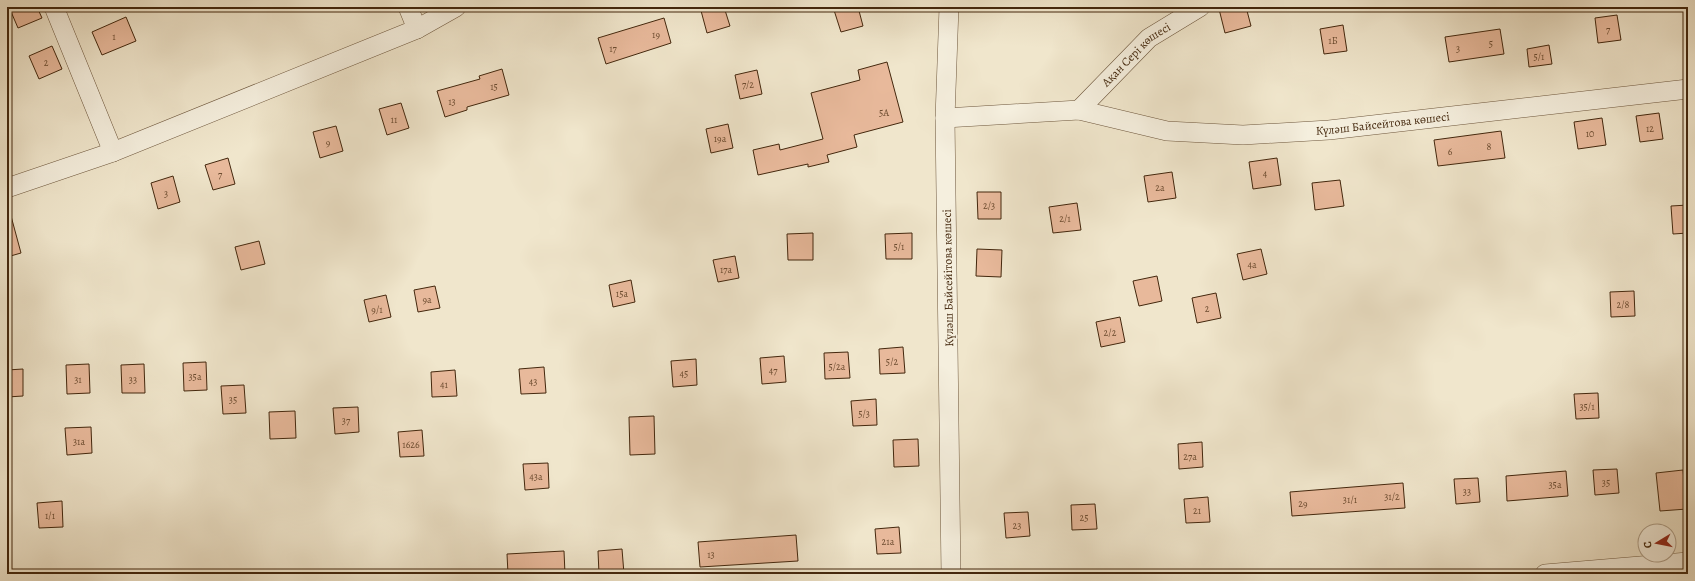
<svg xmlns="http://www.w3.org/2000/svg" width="1695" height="581" viewBox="0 0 1695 581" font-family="Alegreya,serif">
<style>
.building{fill:#e8b99b;stroke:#43270d}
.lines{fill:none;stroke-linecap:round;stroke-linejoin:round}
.minor-casing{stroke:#6e573d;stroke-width:20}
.minor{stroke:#f5efde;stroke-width:19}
.labels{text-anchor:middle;stroke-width:3.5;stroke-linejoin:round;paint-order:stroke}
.number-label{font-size:10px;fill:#6c4c30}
.street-label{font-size:12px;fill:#43270d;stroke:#f5efde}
</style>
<rect width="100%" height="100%" fill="#f0e6cc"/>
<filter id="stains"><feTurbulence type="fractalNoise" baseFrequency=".005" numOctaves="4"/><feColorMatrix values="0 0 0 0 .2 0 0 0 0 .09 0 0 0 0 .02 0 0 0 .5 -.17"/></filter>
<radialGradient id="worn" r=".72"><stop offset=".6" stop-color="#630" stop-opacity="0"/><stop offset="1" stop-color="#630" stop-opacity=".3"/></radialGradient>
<g class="building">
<path d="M9,7H37L42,18L18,28Z"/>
<path d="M700,7H724L730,26L707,33Z"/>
<path d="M833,7H858L863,26L841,32Z"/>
<path d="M1226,7H1246L1251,26L1225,33L1219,9Z"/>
<path d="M1617,15L1621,40L1598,43L1595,18Z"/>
<path d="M126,17L136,41L102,55L92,32Z"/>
<path d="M664,18L671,43L606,64L598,38Z"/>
<path d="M1343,25L1347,51L1324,54L1320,29Z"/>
<path d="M1500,29L1504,54L1449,62L1445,37Z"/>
<path d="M1549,45L1552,64L1529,67L1527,49Z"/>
<path d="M52,46L62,69L39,79L29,56Z"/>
<path d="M887,62L903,122L854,135L857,147L827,155L829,162L808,167V164L758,175L753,150L779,144L780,150L823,139L811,93L860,80L858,70Z"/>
<path d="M502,69L509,95L467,107V110L445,117L437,91L480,79L479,76Z"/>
<path d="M757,70L762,94L740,99L735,75Z"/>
<path d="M401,103L409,128L387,135L379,109Z"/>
<path d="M1659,113L1663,139L1640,142L1636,116Z"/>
<path d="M1602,118L1606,145L1578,149L1574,122Z"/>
<path d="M728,124L733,148L711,153L706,129Z"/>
<path d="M336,126L343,151L320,158L313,132Z"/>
<path d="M1501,131L1505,158L1438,166L1434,140Z"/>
<path d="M228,158L235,184L213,190L205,165Z"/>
<path d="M1277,158L1281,185L1253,189L1249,162Z"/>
<path d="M1172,172L1176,198L1148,202L1144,176Z"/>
<path d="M173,176L180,202L158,209L151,183Z"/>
<path d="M1340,180L1344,206L1315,210L1312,183Z"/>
<path d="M977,192H1001V219H978Z"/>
<path d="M1077,203L1081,230L1053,233L1049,207Z"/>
<path d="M1688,205V233L1673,234L1671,206Z"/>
<path d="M11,216L21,253L7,257V217Z"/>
<path d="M813,233V260H788L787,234Z"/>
<path d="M912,233V259H886L885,234Z"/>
<path d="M259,241L265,264L241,270L235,247Z"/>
<path d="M977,249L1002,250L1001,277L976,276Z"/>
<path d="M1261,249L1267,274L1243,280L1237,254Z"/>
<path d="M735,256L739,278L718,282L713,260Z"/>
<path d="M1157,276L1162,301L1139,306L1133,281Z"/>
<path d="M631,280L635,302L613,307L609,285Z"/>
<path d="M435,286L440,308L418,312L414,290Z"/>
<path d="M1634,291L1635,316L1611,317L1610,292Z"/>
<path d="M1216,293L1221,318L1197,323L1192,298Z"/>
<path d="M386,295L391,317L369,322L364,300Z"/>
<path d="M1120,317L1125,342L1101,347L1096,322Z"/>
<path d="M903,347L905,373L880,374L879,349Z"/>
<path d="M848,352L850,378L825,379L824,353Z"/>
<path d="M784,356L786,382L762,384L760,358Z"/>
<path d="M696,359L697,385L673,387L671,361Z"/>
<path d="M206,362L207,390L184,391L183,363Z"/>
<path d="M89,364L90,393L67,394L66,365Z"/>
<path d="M144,364L145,393H122L121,365Z"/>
<path d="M544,367L546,393L521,394L519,369Z"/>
<path d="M23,369V396L7,397V370Z"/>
<path d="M455,370L457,396L432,397L431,372Z"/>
<path d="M244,385L246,413L223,414L221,386Z"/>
<path d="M1598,393L1599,418L1576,419L1574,394Z"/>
<path d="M876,399L877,425L853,426L851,401Z"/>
<path d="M358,407L359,432L335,434L333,408Z"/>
<path d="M295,411L296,438L270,439L269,412Z"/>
<path d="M654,416L655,454L630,455L629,417Z"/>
<path d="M91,427L92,453L67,455L65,428Z"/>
<path d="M422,430L424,456L400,457L398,432Z"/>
<path d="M918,439L919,466L894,467L893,440Z"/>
<path d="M1202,442L1203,467L1179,469L1178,444Z"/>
<path d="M548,463L549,488L525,490L523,464Z"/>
<path d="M1617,469L1619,493L1595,495L1593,470Z"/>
<path d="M1683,470L1687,509L1660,511L1656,473Z"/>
<path d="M1566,471L1568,496L1507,501L1506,476Z"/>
<path d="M1478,478L1480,502L1456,504L1454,479Z"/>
<path d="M1403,483L1405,508L1292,516L1290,492Z"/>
<path d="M1208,497L1210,522L1186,523L1184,499Z"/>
<path d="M62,501L63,527L39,528L37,503Z"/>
<path d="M1095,504L1097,529L1072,530L1071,505Z"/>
<path d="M1028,512L1030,536L1006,538L1004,513Z"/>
<path d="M899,527L901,553L877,554L875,529Z"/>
<path d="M796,535L798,561L700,567L698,542Z"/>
<path d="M622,549L624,574H599L598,551Z"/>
<path d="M564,551L565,574H508L507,554Z"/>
</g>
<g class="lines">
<g class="minor-casing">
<g id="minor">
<path d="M54,7L113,152"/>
<path d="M408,7L417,29"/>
<path id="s1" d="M1079,110L1149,38L1200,7"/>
<path d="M945,118L949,7"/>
<path d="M7,188L113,152L417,29L456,7"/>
<path id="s2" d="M951,574L945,118L1079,110L1167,131L1243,135L1329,130L1688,89"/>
<path d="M1545,574L1688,562"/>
</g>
</g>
<use href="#minor" class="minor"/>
</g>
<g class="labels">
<g class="number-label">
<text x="1608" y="33">7</text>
<text x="656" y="38">19</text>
<text x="114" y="40">1</text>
<text x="1333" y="44">1Б</text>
<text x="1491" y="47">5</text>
<text x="613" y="52">17</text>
<text x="1458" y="52">3</text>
<text x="1539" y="60">5/1</text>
<text x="46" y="66">2</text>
<text x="748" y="88">7/2</text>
<text x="494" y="90">15</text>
<text x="452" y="105">13</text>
<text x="884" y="116">5А</text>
<text x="394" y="123">11</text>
<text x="1650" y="132">12</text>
<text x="1590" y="137">10</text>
<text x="720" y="142">19а</text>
<text x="328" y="146">9</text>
<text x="1489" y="150">8</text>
<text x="1450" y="155">6</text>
<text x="1265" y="177">4</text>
<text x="220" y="178">7</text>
<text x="1160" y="191">2а</text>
<text x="166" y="197">3</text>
<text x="989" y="209">2/3</text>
<text x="1065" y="222">2/1</text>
<text x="899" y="250">5/1</text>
<text x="1252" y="268">4а</text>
<text x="726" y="273">17а</text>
<text x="622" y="297">15а</text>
<text x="427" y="303">9а</text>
<text x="1623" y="308">2/8</text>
<text x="1207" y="312">2</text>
<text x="377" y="313">9/1</text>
<text x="1110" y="336">2/2</text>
<text x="892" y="365">5/2</text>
<text x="837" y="370">5/2а</text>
<text x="773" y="374">47</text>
<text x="684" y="377">45</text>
<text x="195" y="380">35а</text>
<text x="78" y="383">31</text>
<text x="133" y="383">33</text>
<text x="533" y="385">43</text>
<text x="444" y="388">41</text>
<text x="233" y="403">35</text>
<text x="1587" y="410">35/1</text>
<text x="864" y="417">5/3</text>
<text x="346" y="424">37</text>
<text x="79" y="445">31а</text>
<text x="411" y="448">1626</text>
<text x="1190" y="460">27а</text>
<text x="536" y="480">43а</text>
<text x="1606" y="486">35</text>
<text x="1555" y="488">35а</text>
<text x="1467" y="495">33</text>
<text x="1392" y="500">31/2</text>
<text x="1350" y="503">31/1</text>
<text x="1303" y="507">29</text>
<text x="1197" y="514">21</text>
<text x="50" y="519">1/1</text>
<text x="1084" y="521">25</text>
<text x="1017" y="529">23</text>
<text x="888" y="545">21а</text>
<text x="711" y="558">13</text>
</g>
<g class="street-label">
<text dy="4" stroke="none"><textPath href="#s1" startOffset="80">Ақан Сері көшесі</textPath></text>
<text dy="4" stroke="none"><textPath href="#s2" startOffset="897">Күләш Байсейтова көшесі</textPath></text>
<text transform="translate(948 278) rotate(-91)" y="4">Күләш Байсейітова көшесі</text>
</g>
</g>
<rect width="1695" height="581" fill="none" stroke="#f0e6cc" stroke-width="24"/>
<rect x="8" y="8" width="1679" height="565" fill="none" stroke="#43270d" stroke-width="2"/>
<rect x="12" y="12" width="1671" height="557" fill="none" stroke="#43270d"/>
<g transform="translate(1657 543) rotate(260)"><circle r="19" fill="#f5efde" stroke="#ae9f8a"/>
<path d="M0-3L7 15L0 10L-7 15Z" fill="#8f2418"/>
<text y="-6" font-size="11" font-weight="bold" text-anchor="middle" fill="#43270d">С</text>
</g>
<rect width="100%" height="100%" filter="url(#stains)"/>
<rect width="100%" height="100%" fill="url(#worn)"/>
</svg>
